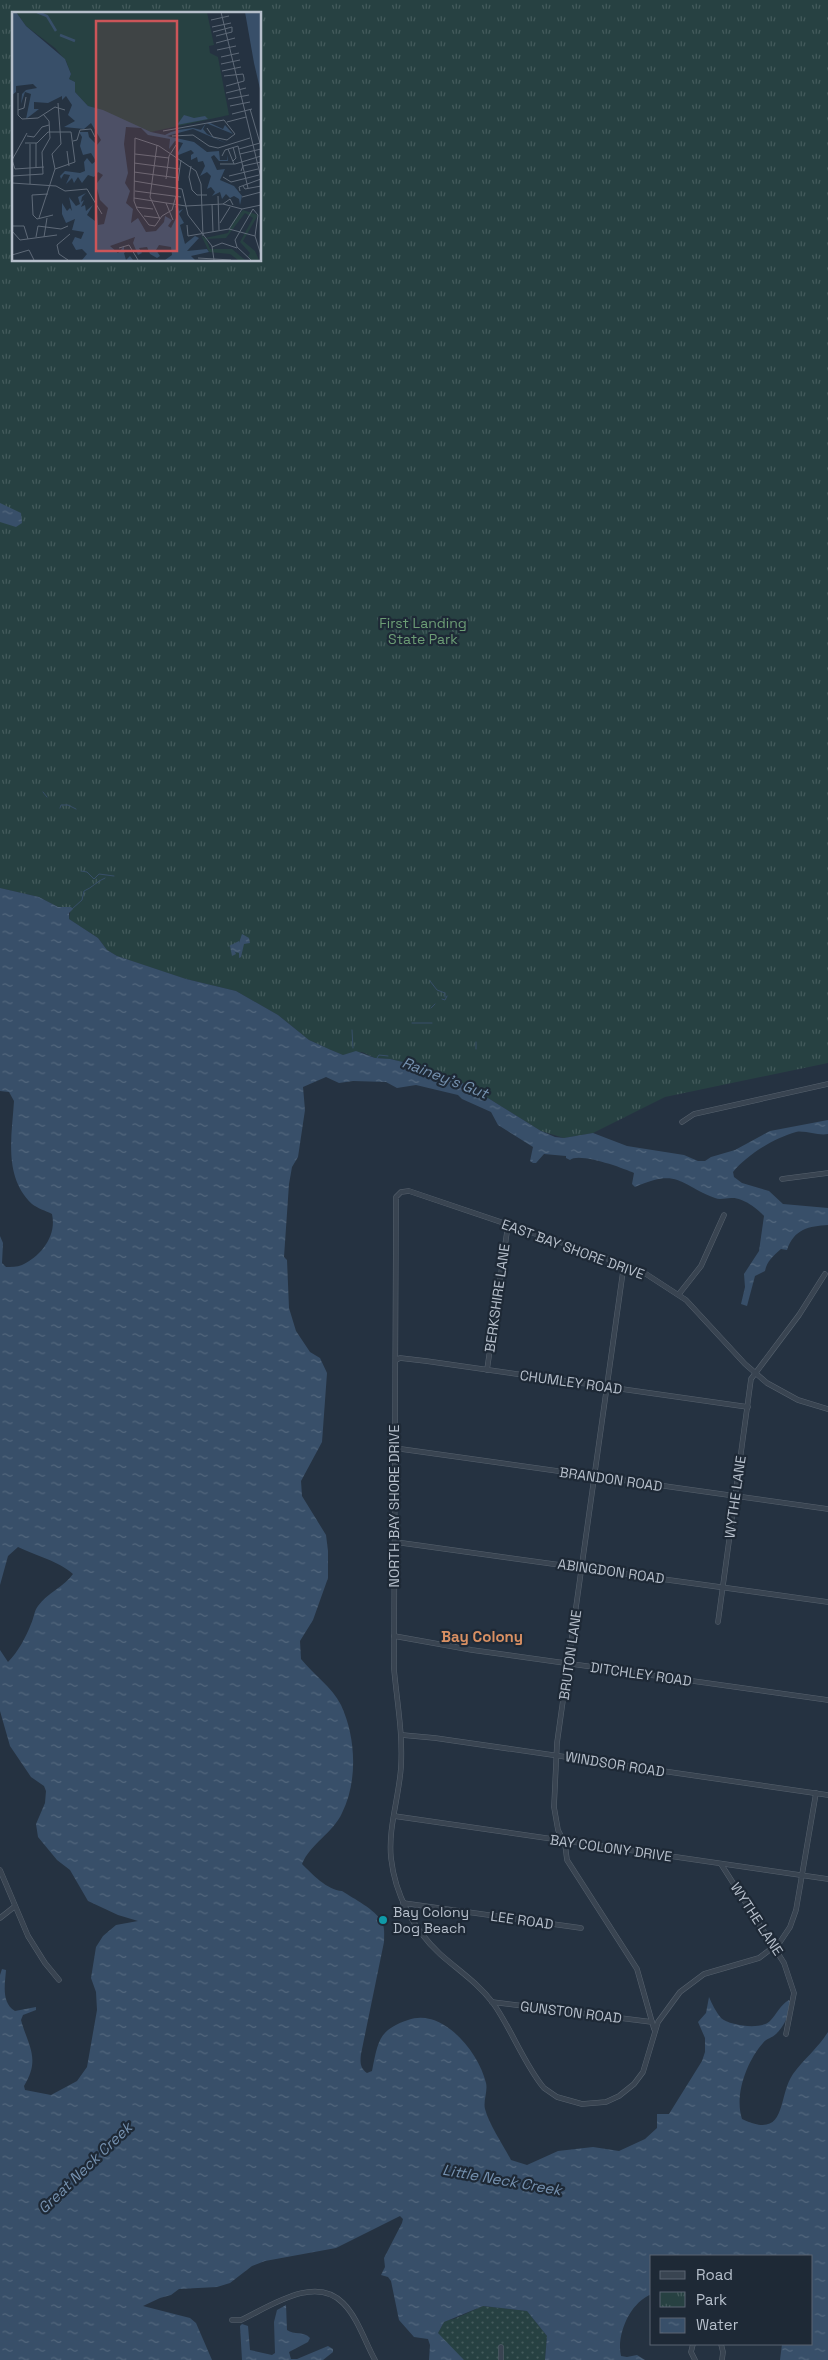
<svg xmlns="http://www.w3.org/2000/svg" width="828" height="2360" viewBox="0 0 828 2360" font-family="'Space Grotesk',sans-serif">
<style>
.grass{fill:url(#grass-dots)}
.park{fill:url(#park-tufts);fill-rule:evenodd}
.water{fill:url(#water-ripples)}
.lines{fill:none;stroke-linecap:round;stroke-linejoin:round}
.stream{stroke:#384f69;stroke-width:1}
.street-casing{stroke:#57626e;stroke-width:5.5}
.street{stroke:#394451;stroke-width:4.5}
.culture-dot{fill:#0f9aa8;stroke:#1e2936;stroke-width:2}
.labels{text-anchor:middle;stroke-width:4.5;stroke-linejoin:round;paint-order:stroke}
.park-label{font-size:14px;fill:#6c9d75;stroke:#1e2936}
.street-label{font-size:14px;fill:#b6bfcb;stroke:#1e2936}
.poi-label{font-size:14px;fill:#b6bfcb;stroke:#1e2936;text-anchor:start}
.water-label{font-size:15px;font-style:italic;fill:#7591af;stroke:#1e2936}
.neighbourhood-label{font-size:15px;font-weight:bold;fill:#d99063;stroke:#1e2936}
.inset-river{fill:none;stroke:#384f69;stroke-width:2.5}
.inset-road{fill:none;stroke:#5f6a78;stroke-width:1}
.view{fill:#cc5559;fill-opacity:0.15;stroke:#cc5559;stroke-width:2.5}
.inset-edge{fill:none;stroke:#b6bfcb;stroke-width:2.5}
</style>
<defs>
<pattern id="grass-dots" width="8" height="8" patternUnits="userSpaceOnUse" patternTransform="scale(1.25)"><rect width="8" height="8" fill="#274142"/><path d="M2 2h.1M6 6h.1" fill="none" stroke="#445b5c" stroke-width="1.8" stroke-linecap="round"/></pattern>
<pattern id="park-tufts" width="24" height="20" patternUnits="userSpaceOnUse" patternTransform="scale(1.25)"><rect width="24" height="20" fill="#274142"/><path d="M3 7l-1-3M5 7V3M7 7l1-3M15 17l-1-3M17 17v-4M19 17l1-3" fill="none" stroke="#445b5c"/></pattern>
<pattern id="water-ripples" width="26" height="14" patternUnits="userSpaceOnUse" patternTransform="scale(1.25)"><rect width="26" height="14" fill="#384f69"/><path d="M2 4q2-2 4 0t4 0M15 11q2-2 4 0t4 0" fill="none" stroke="#53677d"/></pattern>
</defs>
<rect width="100%" height="100%" fill="#253241"/>
<path class="grass" d="M483,2306L527,2311L547,2336L545,2360H464C458,2357 442,2340 438,2333L444,2322L448,2320L454,2319Z"/>
<path class="park" d="M0,0H828V1063L665,1097L593,1133L564,1138L541,1131L467,1085L416,1065L390,1059L375,1058L362,1052L343,1055L331,1050L309,1040L278,1015L236,991L186,979L117,956L107,950L98,938L69,919L71,907H58L39,897L0,888ZM14,14H260V260H14Z"/>
<g class="water">
<path d="M0,503L21,513L22,523L16,527L0,522Z"/>
<path d="M0,888L39,897L58,907H71L73,909L69,913V919L98,938L107,950L117,956L186,979L236,991L278,1015L309,1040L331,1050L343,1055L356,1051L375,1058L390,1059L416,1065L467,1085L541,1131L555,1137L564,1138L593,1133L627,1146L684,1155L698,1161H705L711,1157L735,1150L770,1131L828,1120V1134C818,1136 806,1130 796,1132C774,1138 747,1155 733,1172L734,1177L742,1183L769,1191L783,1204L828,1208V1225C809,1226 794,1229 787,1250L781,1249C773,1256 767,1261 765,1271L755,1276L747,1306L741,1304L745,1287L744,1274L759,1251L764,1216C757,1208 742,1197 731,1198C725,1198 720,1200 715,1198C678,1184 679,1168 635,1187L632,1184L634,1173C623,1168 579,1152 570,1160L566,1158V1156L544,1154L536,1163H533L530,1161L533,1147L498,1125L491,1112L462,1099L458,1095L416,1085L397,1088L386,1082L353,1081L339,1083L326,1077L303,1087L305,1110L298,1157L292,1167L289,1184L284,1257L287,1260L289,1308L296,1331L310,1352L320,1358L327,1373L322,1442L301,1481L302,1496L326,1535L328,1551V1578L313,1620L300,1641L301,1659C313,1674 332,1687 341,1705C356,1737 358,1781 342,1813C333,1833 311,1843 302,1864C312,1874 327,1890 342,1891C354,1899 375,1909 382,1922C385,1928 384,1935 384,1942L361,2054C360,2062 360,2068 367,2073L372,2071C378,2042 378,2030 408,2020C443,2007 479,2053 486,2083C488,2091 483,2101 485,2109C489,2124 503,2145 511,2160L527,2165L558,2151L593,2147L619,2151L645,2139L657,2128V2114H669L702,2061L705,2052V2038L698,2022L706,2013L709,1997C712,2004 716,2012 721,2018C730,2026 762,2030 770,2021C777,2014 780,2005 789,2000L791,2003C790,2013 784,2027 776,2034C772,2038 767,2038 763,2043C747,2061 734,2095 742,2119C788,2141 777,2097 793,2074C804,2059 818,2048 828,2032V2360H780L782,2344H812V2256H652V2294C630,2302 616,2335 621,2356L627,2357L637,2355L645,2360H545L547,2336L527,2311L483,2306L444,2322L438,2333L464,2360H429L430,2345L428,2339L414,2337L399,2320L391,2281L388,2277L381,2275L385,2267L384,2258L402,2223L403,2219L400,2216L336,2248L265,2261L252,2266L230,2283L217,2287L179,2289L171,2295L160,2298L143,2306L190,2318L196,2323L212,2360H0V1975L2,1969L6,1970C5,1984 1,2003 15,2011L36,2007V2010L23,2015L21,2020C28,2046 41,2058 24,2086L25,2090L51,2095L77,2081L87,2067L97,2010L96,1992L91,1978L96,1947L103,1936L116,1925L138,1921L118,1915L88,1901L70,1870L57,1860L38,1837L36,1824L45,1803L46,1791L44,1786L31,1777L10,1746L0,1711V1650L8,1662C18,1652 26,1637 31,1624C34,1618 34,1611 38,1606C48,1592 64,1587 73,1574C60,1562 35,1555 18,1547L8,1556L0,1585V1236L3,1243L2,1263L6,1267C11,1267 17,1267 22,1265C41,1256 57,1236 52,1214C46,1211 37,1208 32,1204C3,1177 12,1135 14,1101L9,1092L0,1091Z"/>
<path d="M242,934L249,938L250,943L244,944L241,957L239,958V953L235,952L236,954L232,956L230,946L227,947L239,941V943Z"/>
<path d="M286,2305L287,2330C294,2335 304,2331 310,2338L308,2342L289,2352L291,2359H297L328,2346L333,2349V2352L323,2360H242L240,2326L242,2324L248,2326L250,2350L272,2355L275,2353L274,2322L277,2310Z"/>
</g>
<g class="lines">
<g class="stream">
<path d="M43,792L47,797"/>
<path d="M60,808L61,805H68L76,809"/>
<path d="M81,871L87,872L94,879L99,874L114,876"/>
<path d="M72,909L82,900L84,891C92,888 97,881 105,878"/>
<path d="M430,981L437,990L445,993V997"/>
<path d="M442,999L445,1000L447,996"/>
<path d="M431,1008L435,1004"/>
<path d="M412,1023H432"/>
<path d="M352,1030L353,1048"/>
<path d="M476,1049V1042"/>
<path d="M377,1058L379,1055L388,1056"/>
</g>
<g class="street-casing">
<g id="street">
<path d="M682,1122L694,1114L828,1084"/>
<path d="M782,1179L828,1173"/>
<path d="M624,1264L557,1743L554,1807L558,1830L565,1844L567,1860L637,1969L654,2029"/>
<path d="M679,1294L701,1266L724,1215"/>
<path d="M396,1360L400,1358L426,1361L748,1407"/>
<path d="M487,1370L508,1225"/>
<path d="M394,1448L828,1509"/>
<path d="M395,1542L828,1602"/>
<path d="M718,1622L751,1379L799,1315L825,1274"/>
<path d="M394,1636L472,1650L828,1700"/>
<path d="M402,1735L435,1738L828,1795"/>
<path d="M816,1793L796,1910L790,1927L780,1942L759,1958L704,1974L680,1992L658,2022L643,2072L634,2084L619,2096L606,2102L582,2104L557,2097L544,2088C525,2066 511,2028 493,2003C478,1983 458,1970 440,1954C413,1929 395,1894 391,1858C388,1828 399,1797 401,1767C403,1733 397,1702 394,1669L396,1197L401,1192L409,1191L595,1254L646,1274L686,1300L745,1364L767,1383L798,1400L828,1409"/>
<path d="M394,1816L828,1879"/>
<path d="M721,1864L784,1963L794,1993L786,2034"/>
<path d="M0,1870L28,1936L45,1963L59,1980"/>
<path d="M403,1903L581,1928"/>
<path d="M0,1918L14,1907"/>
<path d="M492,2002L652,2022"/>
<path d="M232,2320H241C269,2307 315,2274 343,2303C358,2318 365,2342 375,2360"/>
<path d="M693,2344L691,2352L695,2360"/>
<path d="M721,2344L723,2352L722,2360"/>
<path d="M501,2360V2347"/>
</g>
</g>
<use href="#street" class="street"/>
</g>
<circle class="culture-dot" cx="383" cy="1920" r="5"/>
<g class="labels">
<g class="park-label">
<text x="423" y="628">First Landing<tspan x="423" dy="16">State Park</tspan></text>
</g>
<g class="street-label">
<text transform="translate(573 1249) rotate(20)" y="5">EAST BAY SHORE DRIVE</text>
<text transform="translate(497 1298) rotate(-82)" y="5">BERKSHIRE LANE</text>
<text transform="translate(571 1382) rotate(8)" y="5">CHUMLEY ROAD</text>
<text transform="translate(611 1479) rotate(8)" y="5">BRANDON ROAD</text>
<text transform="translate(735 1497) rotate(-82)" y="5">WYTHE LANE</text>
<text transform="translate(394 1506) rotate(-90)" y="5">NORTH BAY SHORE DRIVE</text>
<text transform="translate(611 1571) rotate(8)" y="5">ABINGDON ROAD</text>
<text transform="translate(570 1655) rotate(-82)" y="5">BRUTON LANE</text>
<text transform="translate(641 1674) rotate(8)" y="5">DITCHLEY ROAD</text>
<text transform="translate(615 1764) rotate(9)" y="5">WINDSOR ROAD</text>
<text transform="translate(611 1848) rotate(8)" y="5">BAY COLONY DRIVE</text>
<text transform="translate(757 1919) rotate(57)" y="5">WYTHE LANE</text>
<text transform="translate(522 1920) rotate(8)" y="5">LEE ROAD</text>
<text transform="translate(571 2012) rotate(7)" y="5">GUNSTON ROAD</text>
</g>
<g class="poi-label">
<text x="393" y="1917">Bay Colony<tspan x="393" dy="16">Dog Beach</tspan></text>
</g>
<g class="water-label">
<text transform="translate(445 1078) rotate(21)" y="5">Rainey's Gut</text>
<text transform="translate(85 2168) rotate(-44)" y="5">Great Neck Creek</text>
<text transform="translate(502 2180) rotate(10)" y="5">Little Neck Creek</text>
</g>
<g class="neighbourhood-label">
<text x="482" y="1642">Bay Colony</text>
</g>
</g>
<g transform="translate(12 12)">
<rect width="249" height="249" fill="#253241"/>
<path d="M231,198L246,203L231,229L243,239L247,248H239L236,244L238,241L228,230L241,206L233,201L214,226L194,227L198,237H220L233,248H226L218,242L197,240L189,223L193,226L216,221L221,209Z" fill="#274142"/>
<path d="M4,0H195L202,33L197,34L198,41L206,45L217,103L139,120L76,94L63,80V70L57,67L59,62L54,49L43,36L14,14Z" fill="#274142"/>
<path d="M0,0H4L14,14L53,47L59,62L57,67L63,70V80L76,94L91,98L139,120L153,123L159,120L166,118L181,116L189,118L194,111H198L211,117L213,113L221,122L194,111L191,117L195,122L216,132L181,117L155,124L182,130L195,140L207,139L208,148H215V143L216,149H207L202,143L199,145L205,158L213,157L208,168L222,174L230,184L228,193L227,187L222,184L218,186L214,182L210,187L208,180L200,184L203,180L199,175L195,177L199,164L195,160L188,164L193,154L191,149L186,150L185,145L179,148V143L182,141L179,138L164,144L171,131L163,129L157,137L158,127L136,123L129,116L114,115L112,132L116,161L113,171L118,179L114,191L121,197L119,211L126,206L134,220L144,219L152,210L153,204L160,208L156,214L159,216L166,202L163,194H166L167,199L171,197L167,202L172,211L168,213L173,232L183,224L187,226L175,239L195,237L197,240L179,244L183,248H153L160,243L159,235L147,233L144,238L148,244L145,246L138,242L135,235L127,236L130,241L126,243L121,231L123,225L98,234L106,241L112,234V239L116,238L112,241L114,248L118,244L121,248H70L75,242L70,237L64,238L60,231L63,225L69,227L72,220L60,218L63,207L54,211L50,202V191L55,199L58,196L60,199L57,185L64,194L68,192L66,185L74,181L70,185L69,190L72,188L69,195L73,193L74,199L81,193L75,203L83,209L85,201L86,213L92,212L96,196L88,188L83,169L85,171L91,163L86,160L82,165L76,163L70,171L66,165L62,171L60,166L54,172L58,163L52,162L49,167L48,164L53,159L68,161L73,159L72,150L75,146L80,152L84,149L79,141L71,143L68,134L70,125L67,120H76L77,125L85,133L89,128L79,111L72,117L52,115L63,109L56,103L60,93L54,84L50,88V84L36,91L22,90V97H27L14,107L19,82L13,80L9,92L10,82L14,78L25,76L21,72L4,74V80L0,83ZM233,0H249V81L242,51ZM172,103L182,106L193,104L196,107L165,113Z" fill="#384f69"/>
<path class="inset-river" d="M25,0L35,4L44,19M48,23L63,29"/>
<path class="inset-road" d="M209,0L249,166M199,8L217,4M200,15L219,11M201,20L220,15V20L204,24M204,31L223,26M205,38L224,34M209,45L227,41M209,52L228,48M210,59L229,55M212,64L231,62L232,66V69L214,74M6,81V103L10,107L26,106L43,95L53,98M214,81L234,76M216,87L237,83M218,94L238,90M6,98L12,96L14,85M220,102L240,97M215,110L234,105M195,116L201,125L215,128M151,119L212,108L223,122L215,128M15,124L22,125L30,115L37,113M160,124L181,123L197,134L206,136L238,126M61,129L65,128L68,118L79,117L83,125M13,131H25L36,120H59L63,150L43,157M18,132V172M145,133L138,185L148,207M221,135L224,146L221,149M216,137L222,152M227,137L248,131L238,97M55,139L57,154M123,142L157,146M228,142L249,137M210,144L213,138L226,134L236,176M0,148L3,157L32,155M0,148L15,121M122,151L168,157M208,152H223L249,144M179,154L177,165L180,178L185,183H195M24,155V131M229,159L231,154L249,150M122,160L166,166M0,164L31,162L30,140L38,126L37,109L31,102M217,164L246,157M211,165L219,170L247,163M154,167L157,144L164,133M122,169L170,177L176,203L200,234L202,248M166,169L169,148M0,171L44,174L53,179L75,177L90,202M231,174L233,177L249,174M123,179L169,185M228,179L227,175L249,167M36,182L20,183L21,203L25,207L41,203M164,184L160,198L150,204L143,214L137,213L125,197L122,189L123,126L147,134L184,159L189,172L191,224M206,184L207,218M230,185L249,180M122,186L174,194L211,192L230,197L249,193M154,191L161,208M200,192L201,220M211,192L218,187L221,193M124,195L141,197M241,197L246,203L243,224M132,204L148,206M27,206L43,157L40,142L49,132L46,91M208,211L218,195M175,213L176,224L217,217L243,224L249,243M0,214H12L16,227M217,217L230,197M0,219L8,228L45,223M24,225L26,214L49,217L56,214M32,225L35,206M200,235L210,231L225,236M107,236L117,233L126,248M0,243L17,238L22,248M186,246L219,248M56,248L47,242L45,233L58,222M239,248L225,235L223,228L241,197"/>
<path class="view" d="M84,9H165V239H84Z"/>
<rect width="249" height="249" class="inset-edge"/>
</g>
<rect x="650" y="2255" width="162" height="90" fill="#1e2936" stroke="#5b6572"/>
<rect x="660" y="2271" width="25" height="8" fill="#394451" stroke="#5b6572"/>
<text x="696" y="2280" font-size="15" fill="#b6bfcb">Road</text>
<rect x="660" y="2292" width="25" height="15" fill="url(#park-tufts)" stroke="#5b6572"/>
<text x="696" y="2305" font-size="15" fill="#b6bfcb">Park</text>
<rect x="660" y="2318" width="25" height="15" fill="url(#water-ripples)" stroke="#5b6572"/>
<text x="696" y="2330" font-size="15" fill="#b6bfcb">Water</text>
</svg>
